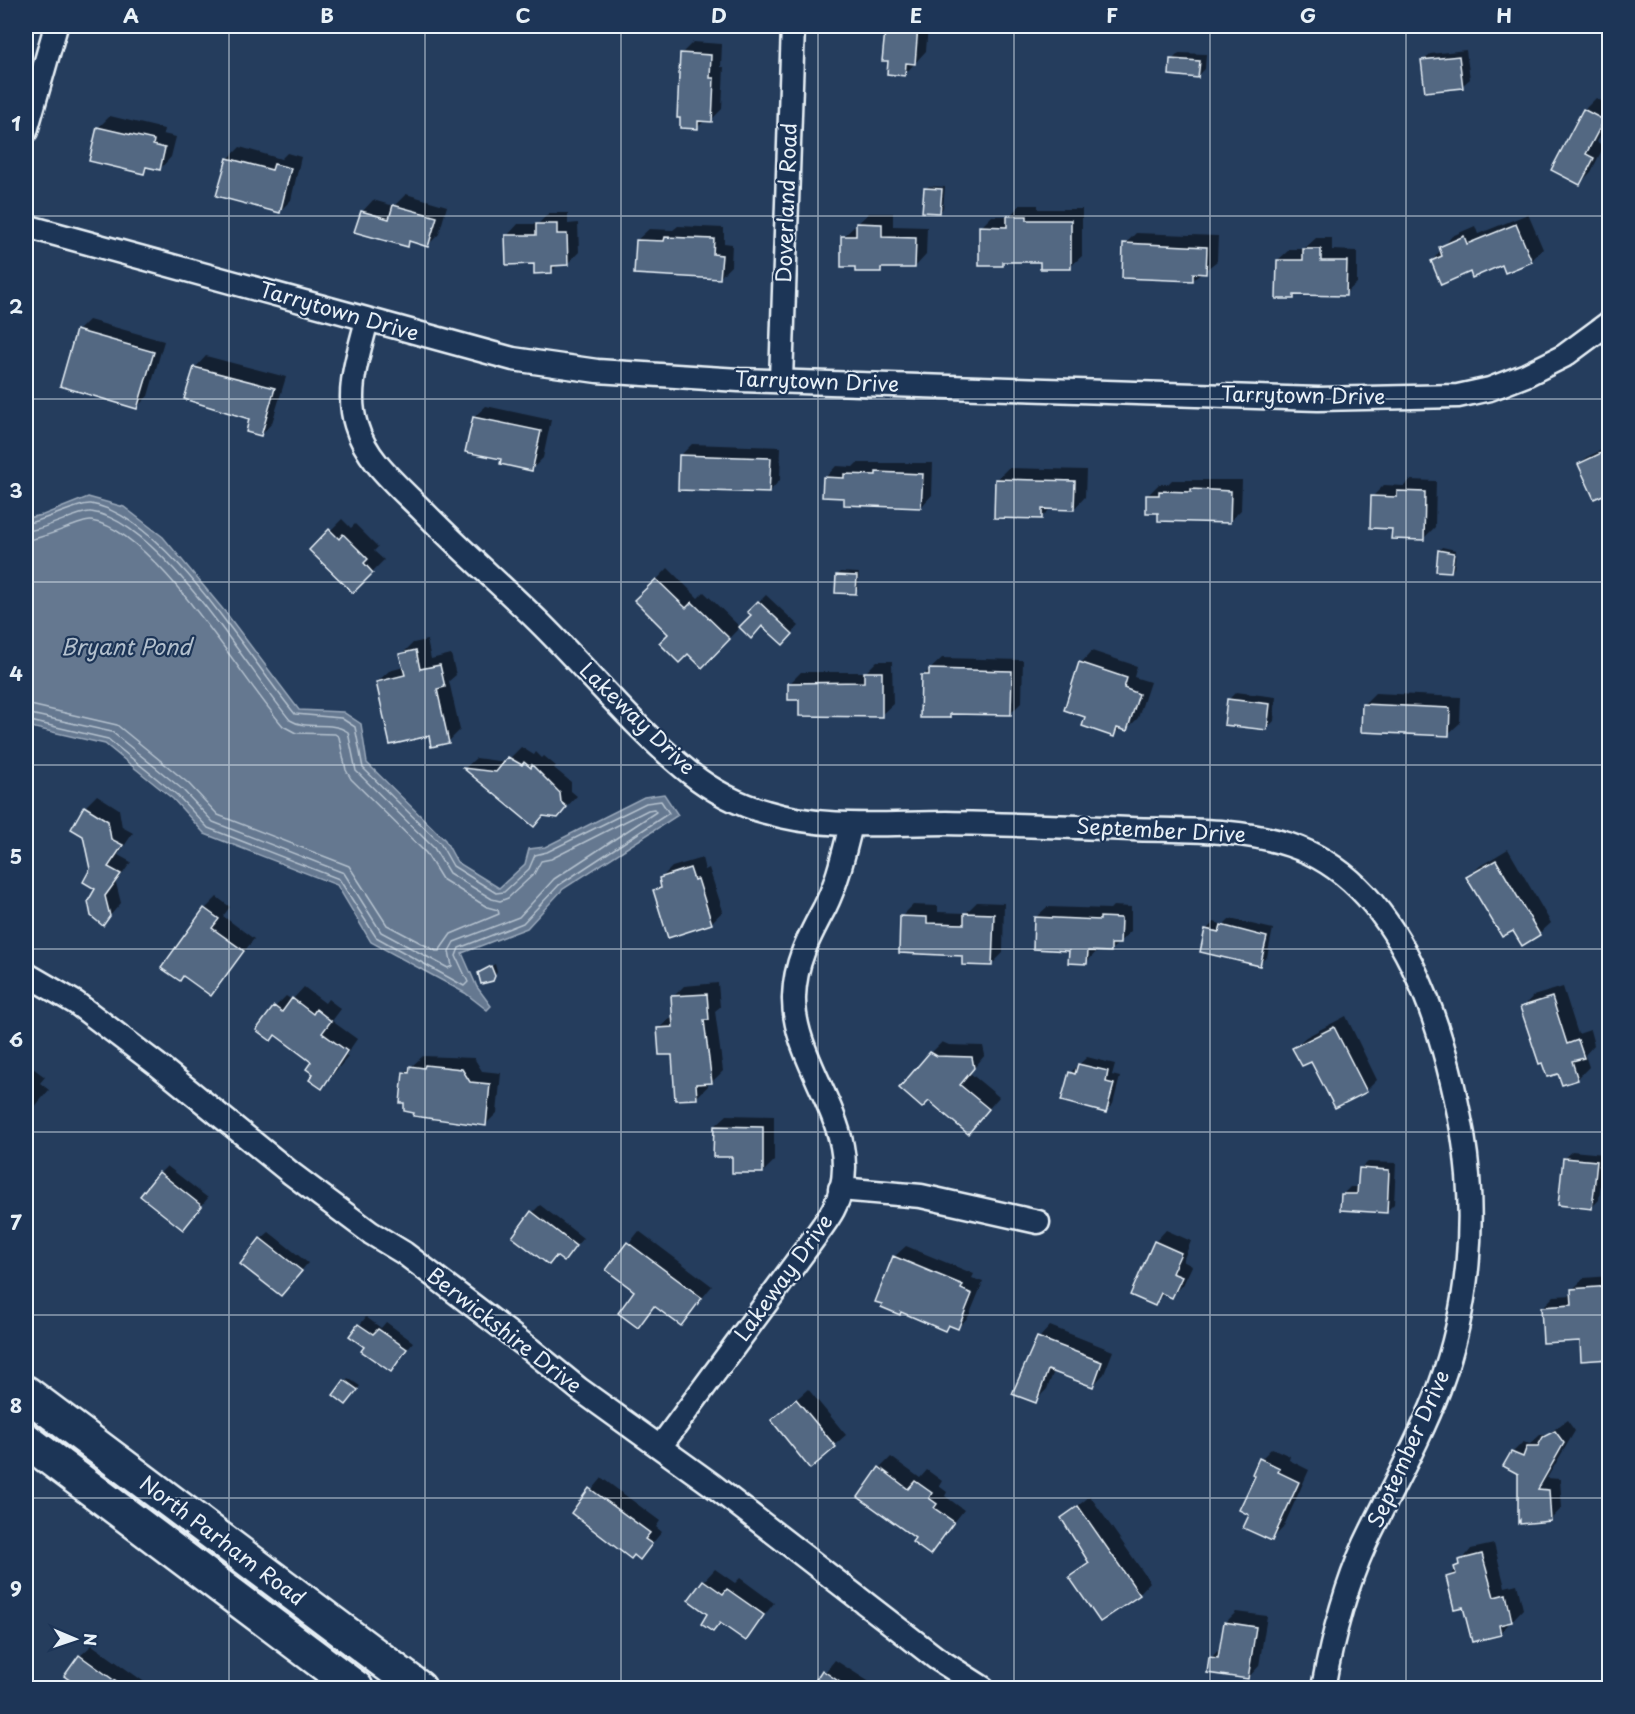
<svg xmlns="http://www.w3.org/2000/svg" width="1635" height="1714" viewBox="0 0 1635 1714" font-family="'Playpen Sans',sans-serif">
<style>
.water{fill:#657890;stroke:#99a8ba;stroke-width:1.5}
.shadow{fill:#0007}
.lines{fill:none;stroke-linecap:round;stroke-linejoin:round}
.shore{stroke:#b4c1ce;stroke-width:1.5}
.building{fill:#536782;stroke:#e8f1f8;stroke-width:1.5}
.street-casing{stroke:#e8f1f8;stroke-width:27}
.highway-casing{stroke:#e8f1f8;stroke-width:38}
.street{stroke:#1d3557;stroke-width:22}
.highway{stroke:#1d3557;stroke-width:33}
.grid{fill:none;stroke:#e8f1f8;stroke-width:1.5;stroke-opacity:0.55}
.labels{text-anchor:middle;stroke-width:4.5;stroke-linejoin:round;paint-order:stroke}
.street-label{font-size:21px;fill:#e8f1f8;stroke:#1d3557}
.water-label{font-size:22px;font-style:italic;fill:#b4c1ce;stroke:#1d3557}
.neatline{fill:none;stroke:#e8f1f8;stroke-width:2}
.grid-label{font-size:20px;text-anchor:middle;font-weight:bold;fill:#e8f1f8}
</style>
<rect width="100%" height="100%" fill="#253d5d"/>
<filter id="ink" filterUnits="userSpaceOnUse"><feTurbulence type="fractalNoise" baseFrequency=".0167" numOctaves="2"/><feDisplacementMap in="SourceGraphic" scale="12" xChannelSelector="R" yChannelSelector="G"/><feConvolveMatrix kernelMatrix="1 2 1 2 8 2 1 2 1" color-interpolation-filters="sRGB"/></filter>
<g filter="url(#ink)">
<path class="water" d="M88,497L124,507L163,537L226,613L299,710L343,712L361,724L367,763L445,840L457,862L499,888L525,864L529,849L545,847L644,797L664,794L678,815L563,889L527,928L462,953L477,987L491,1006L487,1010L465,993L371,942L337,885L205,834L173,799L105,744L26,726V518L43,515Z"/>
<g class="shadow">
<path d="M891,26H928L926,51L905,74L890,60L886,32Z"/>
<path d="M693,42L722,44L721,67H724L722,109L711,120H705L698,127L681,54Z"/>
<path d="M1466,50L1470,79L1462,86L1423,61L1430,54Z"/>
<path d="M1179,53L1206,54L1205,69L1198,76L1172,60Z"/>
<path d="M1596,98L1610,106V118L1597,142L1604,146L1591,172L1580,183L1584,110Z"/>
<path d="M110,116L164,129L163,134L176,137L171,157L160,169L150,166L144,172L98,128Z"/>
<path d="M240,147L281,159L287,153L301,157L291,200L279,212L228,159Z"/>
<path d="M929,186L945,187L943,208L940,212L925,189Z"/>
<path d="M406,194L447,206L439,234L428,245L412,240L407,245L362,212L373,200L394,206Z"/>
<path d="M1020,205H1038V209H1082V256L1070,267L1041,261L1007,260L1002,265L981,227L992,216H1010Z"/>
<path d="M549,213H568V224L578,223L579,252L567,264H559L551,272L507,236L518,224H538Z"/>
<path d="M869,213H893V226L927,227L926,255L915,267L885,266L881,271L856,266L843,237Z"/>
<path d="M1528,214L1543,249L1531,261L1470,271L1432,261L1452,236L1475,226L1478,234Z"/>
<path d="M678,226L724,228V243L732,244L731,266L720,277L637,240L649,229L673,230Z"/>
<path d="M1136,233L1218,236L1217,261L1193,280L1125,244Z"/>
<path d="M1316,238H1332V250L1357,251V283L1345,294H1298L1294,298L1278,260L1290,249H1304Z"/>
<path d="M89,320L164,341L148,396L137,407L78,331Z"/>
<path d="M206,356L286,377L272,423L261,435L251,418L195,368Z"/>
<path d="M486,406L551,420L543,458L532,469L503,458L474,417Z"/>
<path d="M692,444L781,447L780,480L769,492L680,456Z"/>
<path d="M1610,446V490L1580,464L1587,457Z"/>
<path d="M857,463H933L932,495L921,507L846,496L825,478L836,466L853,467Z"/>
<path d="M1008,468L1086,470L1085,497L1074,509L1051,508L1041,518L997,479Z"/>
<path d="M1172,480H1242L1241,510L1229,522L1160,512L1148,495L1159,484H1168Z"/>
<path d="M1410,480L1436,481L1435,527L1423,539L1393,527L1373,496L1384,485L1404,486Z"/>
<path d="M342,519L351,528L355,524L378,547L374,551L384,560L353,591L311,550Z"/>
<path d="M1442,547L1456,550L1454,568L1451,571L1439,550Z"/>
<path d="M668,568L698,598L704,592L740,627L702,666L637,600Z"/>
<path d="M840,572L859,573L858,589L855,592L837,576Z"/>
<path d="M766,595L799,626L783,643L749,612Z"/>
<path d="M427,640L431,659L451,654L456,675L449,681L460,730L449,741L432,745L430,734L377,682L389,671L404,667L401,655L413,643Z"/>
<path d="M1092,651L1137,666L1134,677L1150,682L1138,718L1126,730L1121,728L1114,735L1087,716L1081,663Z"/>
<path d="M942,658L1023,660L1022,702L1010,714L954,712L949,717L923,676Z"/>
<path d="M877,661H892L893,704L881,715L800,699L789,684L801,672H866Z"/>
<path d="M1236,692L1276,697L1274,721L1266,729L1229,699Z"/>
<path d="M1375,693L1461,697L1460,723L1448,734L1364,704Z"/>
<path d="M521,747L534,755L536,752L542,758L544,756L556,766L554,768L571,782V791L577,796L558,816L544,815L534,825L465,768L476,758L506,762Z"/>
<path d="M97,795L119,809L122,827L133,833L118,855L131,862L116,883L121,903L103,924L84,835L73,828L85,807Z"/>
<path d="M1508,849L1551,923L1539,934L1514,928L1468,877L1480,866Z"/>
<path d="M702,858L705,870L709,868L723,911L711,923L655,891L662,884L660,879L672,867Z"/>
<path d="M217,897L230,907L223,916L254,939L211,994L184,975L163,967L205,909Z"/>
<path d="M977,902L1004,903L1003,953L991,965L964,954L901,917L913,905L938,906V912L966,913Z"/>
<path d="M1113,906L1131,907V931L1110,951L1098,950L1086,963L1035,918L1047,907L1110,909Z"/>
<path d="M1230,919L1273,929L1267,957L1259,964L1206,930L1214,922L1224,925Z"/>
<path d="M495,964L497,972L492,980L480,973Z"/>
<path d="M718,983L720,1007L715,1011L723,1071L712,1082H707L708,1086L696,1098L658,1029L670,1018L674,1017L673,997L684,986Z"/>
<path d="M304,987L325,1003L328,999L341,1009L332,1021L357,1039L346,1055L348,1057L322,1087L315,1074L314,1062L276,1034L271,1039L275,1007L286,996L292,1000Z"/>
<path d="M1563,987L1578,1034L1590,1030L1594,1045L1585,1055L1589,1067L1577,1079L1522,1008L1533,996Z"/>
<path d="M1346,1016L1377,1080L1366,1091L1294,1048L1306,1037Z"/>
<path d="M942,1042L949,1045L983,1046L985,1055L970,1073L999,1097L979,1120L931,1053Z"/>
<path d="M423,1056L474,1058L482,1071L501,1073L497,1113L486,1124L404,1073Z"/>
<path d="M1087,1057L1115,1064L1112,1075L1120,1077L1113,1104L1106,1111L1070,1073Z"/>
<path d="M26,1063L45,1077L40,1083L49,1090L32,1110L26,1106Z"/>
<path d="M727,1115L774,1116V1161L763,1172L734,1155L715,1126Z"/>
<path d="M1572,1151L1604,1154L1599,1200L1592,1207L1564,1158Z"/>
<path d="M1368,1162L1396,1163L1394,1204L1386,1212L1343,1194L1350,1187H1359L1360,1169Z"/>
<path d="M167,1166L208,1198L183,1228L160,1173Z"/>
<path d="M540,1205L583,1238L564,1260L533,1212Z"/>
<path d="M1166,1230L1191,1241L1183,1261L1192,1266L1183,1285L1172,1296L1165,1293L1154,1304L1155,1242Z"/>
<path d="M639,1231L712,1286L681,1324L656,1305L637,1326V1291L608,1270Z"/>
<path d="M269,1232L308,1263L281,1294L261,1239Z"/>
<path d="M906,1246L974,1274L972,1278L983,1282L969,1316L958,1328L950,1324L945,1329L902,1311L900,1313L894,1257Z"/>
<path d="M1610,1276V1358L1581,1339L1543,1307L1554,1296L1573,1295V1289L1584,1278Z"/>
<path d="M366,1317L381,1328L386,1322L413,1342L391,1370L351,1336Z"/>
<path d="M1050,1326L1113,1351L1104,1374L1093,1385L1054,1371L1047,1389L1035,1401L1039,1338Z"/>
<path d="M348,1378L360,1386L349,1400L335,1394Z"/>
<path d="M808,1389L846,1435L810,1466L773,1420Z"/>
<path d="M1567,1420L1575,1431L1547,1478L1560,1479L1562,1508L1550,1520L1519,1473L1512,1453L1523,1442L1530,1444L1540,1435H1547Z"/>
<path d="M1272,1448L1290,1456L1289,1460L1309,1470L1283,1528L1272,1539L1251,1514L1261,1459Z"/>
<path d="M891,1457L920,1478L927,1470L942,1481L939,1486L947,1492L945,1496L964,1510L930,1553L917,1538L880,1468Z"/>
<path d="M602,1478L660,1521L656,1527L662,1532L640,1558L573,1513Z"/>
<path d="M1090,1496L1150,1582L1139,1594L1071,1577L1090,1561L1063,1518Z"/>
<path d="M1494,1544L1505,1587L1517,1584L1523,1609L1500,1633L1464,1605L1448,1578L1471,1549Z"/>
<path d="M715,1569L735,1583L740,1578L774,1603L746,1639L722,1622L713,1631L704,1581Z"/>
<path d="M1236,1612L1267,1616L1259,1666L1248,1678L1211,1658L1221,1647L1225,1623Z"/>
<path d="M92,1645L153,1688H83L80,1656Z"/>
<path d="M835,1660L879,1688H812Z"/>
</g>
<g class="lines">
<g class="shore">
<path d="M26,523C44,522 79,502 91,504C164,516 248,657 295,714L341,718L355,727L363,768L440,843L453,866L496,893L504,892L529,869L535,855L547,852L646,803L661,801L669,813L559,885L523,923L459,948L456,956L468,982L464,986L376,937L339,879L208,828L177,795L108,739L26,720"/>
<path d="M26,531C45,530 81,510 91,512C159,520 246,667 290,720C307,731 330,720 348,732L356,771L434,848L449,873L492,899L500,901L508,898L534,874L541,861L551,859L648,810L654,809L656,812L554,879L519,917L454,942L449,951L452,966L448,968L381,932L344,873L213,822L182,789L112,732L26,713"/>
<path d="M26,540C45,539 81,520 91,521C154,529 241,678 283,726L296,733L335,734L339,737L346,770L351,779L426,853L442,879L487,907L498,910L499,914L451,934L439,951H436L387,925L349,866L218,815L188,783L117,725L26,704"/>
</g>
</g>
<g class="building">
<path d="M889,26H918L915,64L906,63L905,76L887,74L888,61H882L885,31L889,32Z"/>
<path d="M680,53L711,55L710,78H714L712,122L698,121V129L680,128V118H677Z"/>
<path d="M1459,56L1463,88L1425,92L1421,60Z"/>
<path d="M1170,59L1200,61L1198,78L1169,75Z"/>
<path d="M1583,109L1604,120L1586,154L1594,158L1580,185L1551,170Z"/>
<path d="M97,127L154,140L153,145L165,148L160,170L146,167L144,174L89,161Z"/>
<path d="M227,158L272,170L274,164L291,168L280,213L216,196Z"/>
<path d="M924,188L942,189L940,213L922,212Z"/>
<path d="M393,205L437,217L428,247L409,241L408,247L354,232L361,211L389,219Z"/>
<path d="M1007,216H1027V220H1071V269H1040V262H1003V266H979V226L1007,227Z"/>
<path d="M856,223L882,224V237L916,238L915,268H881V272H855V267H841V236H856Z"/>
<path d="M536,224H557V234H567L568,265L552,266V273L534,274V264L506,265L505,235H536Z"/>
<path d="M1516,224L1532,262L1505,273L1502,265L1472,278L1470,272L1441,285L1431,261L1442,256L1439,247L1464,236L1467,244Z"/>
<path d="M665,237L714,239L713,254L722,255L720,279L634,274L636,240L664,241Z"/>
<path d="M1123,243L1207,247L1206,274L1193,273V281L1122,278Z"/>
<path d="M1303,249H1321V261H1347L1346,296L1294,295V299H1276L1277,260H1303Z"/>
<path d="M76,330L154,352L137,409L60,386Z"/>
<path d="M194,367L275,388L261,436L246,432L249,419L184,399Z"/>
<path d="M473,417L541,431L532,471L500,464L501,459L465,452Z"/>
<path d="M1610,449V492L1594,499L1578,464Z"/>
<path d="M679,455L771,458L769,493L678,490Z"/>
<path d="M876,472L923,474L921,508L844,505V498L822,497L823,477L844,478V474L876,475Z"/>
<path d="M995,479L1075,481L1074,510L1042,509V519L994,518Z"/>
<path d="M1191,489L1231,491L1230,523L1158,521V513H1146V495H1159V491L1191,492Z"/>
<path d="M1397,491L1425,492L1424,540L1391,539L1392,529L1370,528L1371,496L1397,497Z"/>
<path d="M329,529L339,539L343,534L368,559L364,563L373,573L353,593L309,550Z"/>
<path d="M1438,550L1454,553L1451,572L1436,571Z"/>
<path d="M836,575L857,576L856,594L835,593Z"/>
<path d="M656,579L686,608L692,602L730,639L702,668L688,654L679,663L659,643L668,634L634,600Z"/>
<path d="M758,601L793,634L783,645L762,626L751,639L739,627L751,615L747,612Z"/>
<path d="M416,650L420,669L440,665L445,687L437,689L449,743L431,747L429,736L390,745L376,682L405,675L399,654Z"/>
<path d="M1079,662L1127,678L1124,688L1139,694L1127,731L1117,728L1114,737L1082,726L1085,717L1064,710Z"/>
<path d="M929,669L1012,671L1011,715L950,714V718H920L921,675H929Z"/>
<path d="M864,672H882V717L799,716V700H788V683L864,682Z"/>
<path d="M1227,699L1270,704L1267,730L1224,725Z"/>
<path d="M1362,704L1450,708L1449,736L1361,732Z"/>
<path d="M508,757L522,765L524,762L531,768L532,765L560,793L561,802L567,807L558,818L543,816L534,827L463,768L496,772Z"/>
<path d="M84,806L108,821L111,839L123,845L108,867L121,874L105,896L110,916L103,926L91,916L88,901L95,889L83,882L90,869L83,836L71,829Z"/>
<path d="M1496,860L1540,935L1522,946L1513,931L1502,937L1466,877Z"/>
<path d="M690,868L694,880L698,879L712,924L668,938L653,890L661,888L659,878Z"/>
<path d="M204,908L219,919L212,928L244,951L211,996L183,976L180,981L161,968Z"/>
<path d="M964,913L994,914L992,966L962,965V956L899,953L900,916L927,917V923L964,924Z"/>
<path d="M1034,917L1100,920V917L1121,918L1120,944H1111V952L1088,951L1087,964L1068,963L1069,951L1033,949Z"/>
<path d="M1221,925L1267,937L1260,966L1200,952L1205,929L1219,932Z"/>
<path d="M491,966L495,976L493,981L481,984L478,973Z"/>
<path d="M707,994L709,1020H704L712,1083L696,1084L697,1099L675,1100L672,1055H659L657,1028L673,1027L671,996Z"/>
<path d="M1552,997L1567,1044L1578,1040L1584,1058L1572,1061L1578,1080L1562,1085L1558,1074L1547,1077L1542,1063L1539,1064L1520,1007Z"/>
<path d="M292,998L313,1014L316,1009L331,1021L322,1033L347,1051L322,1089L309,1080L313,1074L306,1069L311,1062L275,1035L271,1041L256,1030L274,1006L282,1012Z"/>
<path d="M1334,1027L1367,1092L1335,1108L1311,1062L1302,1066L1292,1048Z"/>
<path d="M930,1052L937,1056L972,1057L974,1068L960,1085L989,1109L968,1134L929,1101L922,1108L899,1088Z"/>
<path d="M1078,1064L1108,1071L1106,1082L1114,1084L1106,1113L1061,1101L1069,1072L1075,1074Z"/>
<path d="M425,1065L462,1069L470,1082L490,1084L486,1126L413,1116L414,1113L404,1111V1103H400L403,1072L409,1073L410,1066L424,1068Z"/>
<path d="M714,1126L763,1127V1173H732V1157H713Z"/>
<path d="M1563,1158L1597,1161L1592,1209L1558,1205Z"/>
<path d="M1359,1168L1389,1170L1387,1213L1340,1210L1341,1194H1357Z"/>
<path d="M159,1172L202,1206L183,1230L140,1196Z"/>
<path d="M531,1211L576,1246L564,1262L556,1256L549,1265L512,1237Z"/>
<path d="M260,1238L302,1271L281,1296L240,1264Z"/>
<path d="M1154,1241L1181,1253L1172,1273L1182,1277L1172,1298L1161,1293L1155,1306L1130,1295Z"/>
<path d="M627,1242L702,1298L681,1326L654,1306L638,1328L618,1313L634,1291L606,1270Z"/>
<path d="M893,1256L963,1285L961,1289L972,1294L958,1329L948,1325L945,1331L901,1312L900,1315L881,1307L882,1304L875,1302Z"/>
<path d="M1610,1286V1359L1581,1361L1580,1341L1543,1343L1541,1307L1572,1305L1571,1289Z"/>
<path d="M358,1324L373,1334L378,1329L407,1349L391,1372L361,1351L364,1347L349,1336Z"/>
<path d="M1037,1337L1102,1362L1093,1387L1048,1370L1036,1403L1012,1394Z"/>
<path d="M344,1380L358,1390L346,1405L333,1395Z"/>
<path d="M796,1399L836,1447L810,1469L771,1420Z"/>
<path d="M1555,1431L1564,1443L1538,1489L1549,1490L1551,1521L1520,1524V1520L1518,1523V1474L1503,1466L1511,1452L1523,1457L1527,1446H1538L1543,1437Z"/>
<path d="M1259,1458L1280,1468L1278,1472L1299,1482L1272,1541L1243,1528L1249,1515L1239,1510L1255,1476L1252,1474Z"/>
<path d="M879,1467L908,1489L915,1481L932,1493L929,1498L937,1504L934,1508L954,1522L930,1555L912,1542L915,1538L858,1497Z"/>
<path d="M589,1488L650,1533L645,1539L652,1544L640,1560L634,1555L631,1559L571,1513Z"/>
<path d="M1078,1506L1140,1595L1100,1622L1069,1577L1089,1563L1061,1518Z"/>
<path d="M1482,1554L1494,1597L1506,1594L1512,1622L1499,1625L1501,1635L1472,1642L1463,1607L1454,1609L1446,1577L1456,1574L1454,1567L1459,1565L1458,1560Z"/>
<path d="M703,1580L723,1594L727,1589L764,1615L746,1641L720,1623L713,1632L701,1624L707,1614L688,1600Z"/>
<path d="M1224,1622L1256,1627L1248,1679L1207,1673L1209,1657L1218,1658Z"/>
<path d="M79,1655L126,1689H82L64,1676Z"/>
<path d="M822,1670L850,1689H810Z"/>
</g>
<g class="lines">
<g class="street-casing">
<g id="street">
<path d="M26,131L56,26"/>
<path d="M26,226L513,359L597,371L739,380L1318,399L1458,396L1490,389L1526,375L1564,356L1610,322"/>
<path d="M367,320C359,353 345,391 356,425C366,460 397,485 421,509C459,548 499,583 538,621C587,669 636,730 690,773C711,790 739,805 766,812C825,830 886,823 947,823C1008,824 1069,827 1130,829C1183,831 1239,828 1290,845C1403,883 1444,1029 1463,1135C1477,1220 1469,1308 1439,1389C1419,1442 1389,1493 1365,1544C1344,1590 1332,1639 1323,1688"/>
<path d="M781,380L793,26"/>
<path d="M26,974L76,1003L159,1066L292,1174L371,1233L404,1253L530,1349L579,1389L711,1484L936,1658L983,1688"/>
<path d="M840,1189L921,1196L1038,1222"/>
<path d="M660,1447L812,1241C819,1231 827,1221 833,1210C873,1137 792,1069 794,997C795,962 809,937 825,907C838,881 844,852 851,825"/>
</g>
</g>
<g class="highway-casing">
<g id="highway">
<path d="M26,1393L419,1688"/>
<path d="M26,1440L356,1688"/>
</g>
</g>
<use href="#street" class="street"/>
<use href="#highway" class="highway"/>
</g>
</g>
<path class="grid" d="M229,26V1688M425,26V1688M621,26V1688M818,26V1688M1014,26V1688M1210,26V1688M1406,26V1688M26,216H1610M26,399H1610M26,582H1610M26,765H1610M26,949H1610M26,1132H1610M26,1315H1610M26,1498H1610"/>
<g class="labels">
<g class="street-label">
<text transform="translate(787 203) rotate(-88)" y="7">Doverland Road</text>
<text transform="translate(339 312) rotate(16)" y="7">Tarrytown Drive</text>
<text transform="translate(817 382) rotate(2)" y="7">Tarrytown Drive</text>
<text transform="translate(1303 396) rotate(1)" y="7">Tarrytown Drive</text>
<text transform="translate(637 719) rotate(44)" y="7">Lakeway Drive</text>
<text transform="translate(1161 831) rotate(3)" y="7">September Drive</text>
<text transform="translate(784 1278) rotate(-54)" y="7">Lakeway Drive</text>
<text transform="translate(504 1331) rotate(38)" y="7">Berwickshire Drive</text>
<text transform="translate(1409 1449) rotate(-66)" y="7">September Drive</text>
<text transform="translate(222 1541) rotate(37)" y="7">North Parham Road</text>
</g>
<g class="water-label">
<text x="126" y="655">Bryant Pond</text>
</g>
</g>
<rect width="1635" height="1714" fill="none" stroke="#1d3557" stroke-width="66"/>
<g transform="translate(75 1639) rotate(92)" stroke="#1d3557" stroke-width="4.5" paint-order="stroke">
<path d="M0-4.5L10 22L0 15L-10 22Z" fill="#e8f1f8"/>
<text y="-9" font-size="16" font-weight="bold" text-anchor="middle" fill="#e8f1f8">N</text>
</g>
<rect x="33" y="33" width="1569" height="1648" class="neatline"/>
<g class="grid-label">
<text x="131" y="23">A</text>
<text x="327" y="23">B</text>
<text x="523" y="23">C</text>
<text x="719" y="23">D</text>
<text x="916" y="23">E</text>
<text x="1112" y="23">F</text>
<text x="1308" y="23">G</text>
<text x="1504" y="23">H</text>
<text x="16" y="131">1</text>
<text x="16" y="314">2</text>
<text x="16" y="498">3</text>
<text x="16" y="681">4</text>
<text x="16" y="864">5</text>
<text x="16" y="1047">6</text>
<text x="16" y="1230">7</text>
<text x="16" y="1413">8</text>
<text x="16" y="1596">9</text>
</g>
</svg>
